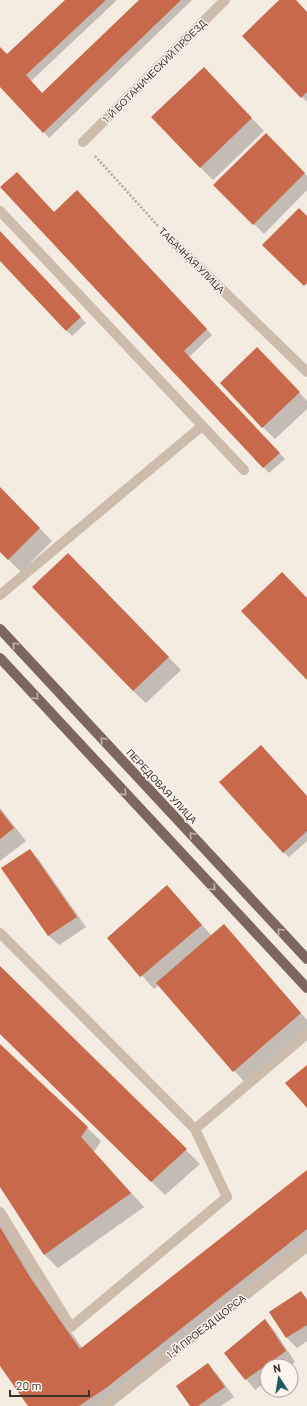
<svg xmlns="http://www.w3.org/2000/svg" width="307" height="1406" viewBox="0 0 307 1406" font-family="Barlow,sans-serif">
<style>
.shadow{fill:#0003}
.building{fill:#c8694b}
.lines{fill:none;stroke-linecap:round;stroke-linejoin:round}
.path{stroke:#b9a596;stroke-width:2.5;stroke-dasharray:2 2;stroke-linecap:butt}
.minor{stroke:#cdbbac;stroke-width:10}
.major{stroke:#7d675c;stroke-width:10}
.oneway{stroke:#c2b5ac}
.labels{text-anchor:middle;stroke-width:3;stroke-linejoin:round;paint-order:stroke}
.street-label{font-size:10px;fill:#3b302b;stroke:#fbf5ee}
</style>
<rect width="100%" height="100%" fill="#f4ebe1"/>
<g class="shadow">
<path d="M66,0H117L31,81L43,94L141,0H192L49,138L0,85V48L7,55Z"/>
<path d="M281,0H294L307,13V102L243,36Z"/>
<path d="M216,81L264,131L213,180L200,167Z"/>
<path d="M266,135L307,176V190L264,234L215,185Z"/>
<path d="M2,187L54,213L82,197L212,335L189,357L285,459L269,473Z"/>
<path d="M0,232L86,323L72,336L0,259Z"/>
<path d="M270,361L307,401V409L275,439L263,427Z"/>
<path d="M0,488L52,541L21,572L0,551Z"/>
<path d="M80,566L181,670L146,703L133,691Z"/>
<path d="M307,796V841L289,857L283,852Z"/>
<path d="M0,808L26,841L0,861Z"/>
<path d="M30,850L39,860L86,927L59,945L49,936L3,869Z"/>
<path d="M167,887L212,936L224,925L307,1020V1033L247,1085L159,985L154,989L108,938Z"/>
<path d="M0,967L200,1164L165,1195L0,1033Z"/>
<path d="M0,1045L101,1141L94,1152L144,1207L58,1268L44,1254L0,1186Z"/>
<path d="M307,1171V1253L113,1406H30L0,1364V1220L43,1292L83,1349Z"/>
<path d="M301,1292L307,1298V1341L297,1348L287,1338L270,1312Z"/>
<path d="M265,1320L274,1330L295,1362L289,1366H267V1381L255,1390L225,1353Z"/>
<path d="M207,1365L217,1374L234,1397L221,1406H192Z"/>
</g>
<g class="building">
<path d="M65,0H106L26,75L42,93L139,0H181L43,133L0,87V47L7,54Z"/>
<path d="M279,0H296L307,12V92L301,98L242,36Z"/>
<path d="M204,67L252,118L200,168L151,117Z"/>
<path d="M266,133L305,173L253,225L213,185Z"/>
<path d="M17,172L54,212L77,190L207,329L184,351L280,453L263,468L0,187Z"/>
<path d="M299,208L307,216V283L304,286L262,245Z"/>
<path d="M0,231L81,317L66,331L0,261Z"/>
<path d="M257,347L300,392L262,428L220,383Z"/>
<path d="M0,487L40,528L8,560L0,552Z"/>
<path d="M68,553L169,657L133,691L32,587Z"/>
<path d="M282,572L307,598V680L241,611Z"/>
<path d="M261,745L307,796V831L283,853L219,782Z"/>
<path d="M0,810L14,828L0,839Z"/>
<path d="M30,849L77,917L48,936L1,868Z"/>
<path d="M167,885L202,925L140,977L107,938Z"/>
<path d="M224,924L301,1013L233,1072L156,983Z"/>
<path d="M0,966L187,1149L151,1182L0,1034Z"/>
<path d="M0,1044L88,1127L81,1137L131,1193L44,1255L0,1187Z"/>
<path d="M307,1065V1108L285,1083Z"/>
<path d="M307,1170V1229L106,1388L79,1406H28L0,1366V1227L30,1277L80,1349Z"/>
<path d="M301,1291L307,1300V1325L286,1338L269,1312Z"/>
<path d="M265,1319L286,1351L245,1380L224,1353Z"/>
<path d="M208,1363L225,1387L198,1406H190L176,1386Z"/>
</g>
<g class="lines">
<path class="path" d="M95,156L159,227"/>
<g class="minor">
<path d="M83,142L225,0"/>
<path d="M0,211L244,470"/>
<path d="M171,240L307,372"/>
<path d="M0,595L202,426"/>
<path d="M0,933L195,1129L227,1197L71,1327L0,1212"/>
<path d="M195,1129L307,1034"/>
<path d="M104,1406L307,1246"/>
</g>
<g class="major">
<path d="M0,629L307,959"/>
<path d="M0,658L307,988"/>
</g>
</g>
<defs><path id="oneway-chevron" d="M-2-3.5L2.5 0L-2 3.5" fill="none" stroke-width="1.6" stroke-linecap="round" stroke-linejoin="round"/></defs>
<g class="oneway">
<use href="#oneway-chevron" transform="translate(15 645) rotate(-133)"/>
<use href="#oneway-chevron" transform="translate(36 697) rotate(47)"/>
<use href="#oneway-chevron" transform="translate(103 740) rotate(-133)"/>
<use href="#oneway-chevron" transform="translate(124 793) rotate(47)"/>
<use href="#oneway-chevron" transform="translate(192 835) rotate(-133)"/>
<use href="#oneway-chevron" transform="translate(213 888) rotate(47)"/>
<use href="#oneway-chevron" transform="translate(280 931) rotate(-133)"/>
</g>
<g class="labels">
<g class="street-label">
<text transform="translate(154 71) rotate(-45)" y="4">1-Й БОТАНИЧЕСКИЙ ПРОЕЗД</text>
<text transform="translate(192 260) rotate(45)" y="4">ТАБАЧНАЯ УЛИЦА</text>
<text transform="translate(162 786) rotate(47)" y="4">ПЕРЕДОВАЯ УЛИЦА</text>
<text transform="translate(206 1326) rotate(-38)" y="4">1-Й ПРОЕЗД ЩОРСА</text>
</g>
</g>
<g transform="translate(279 1378) rotate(348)"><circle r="19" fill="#fbf5ee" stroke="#aea6a0"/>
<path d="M0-3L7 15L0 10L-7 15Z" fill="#1f5a5e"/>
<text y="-6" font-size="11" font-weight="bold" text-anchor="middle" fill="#3b302b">N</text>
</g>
<path d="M10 1390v6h79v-6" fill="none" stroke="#3b302b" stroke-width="2"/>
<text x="16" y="1390" font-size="12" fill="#3b302b" stroke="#fbf5ee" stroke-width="3" paint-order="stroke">20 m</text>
</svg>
